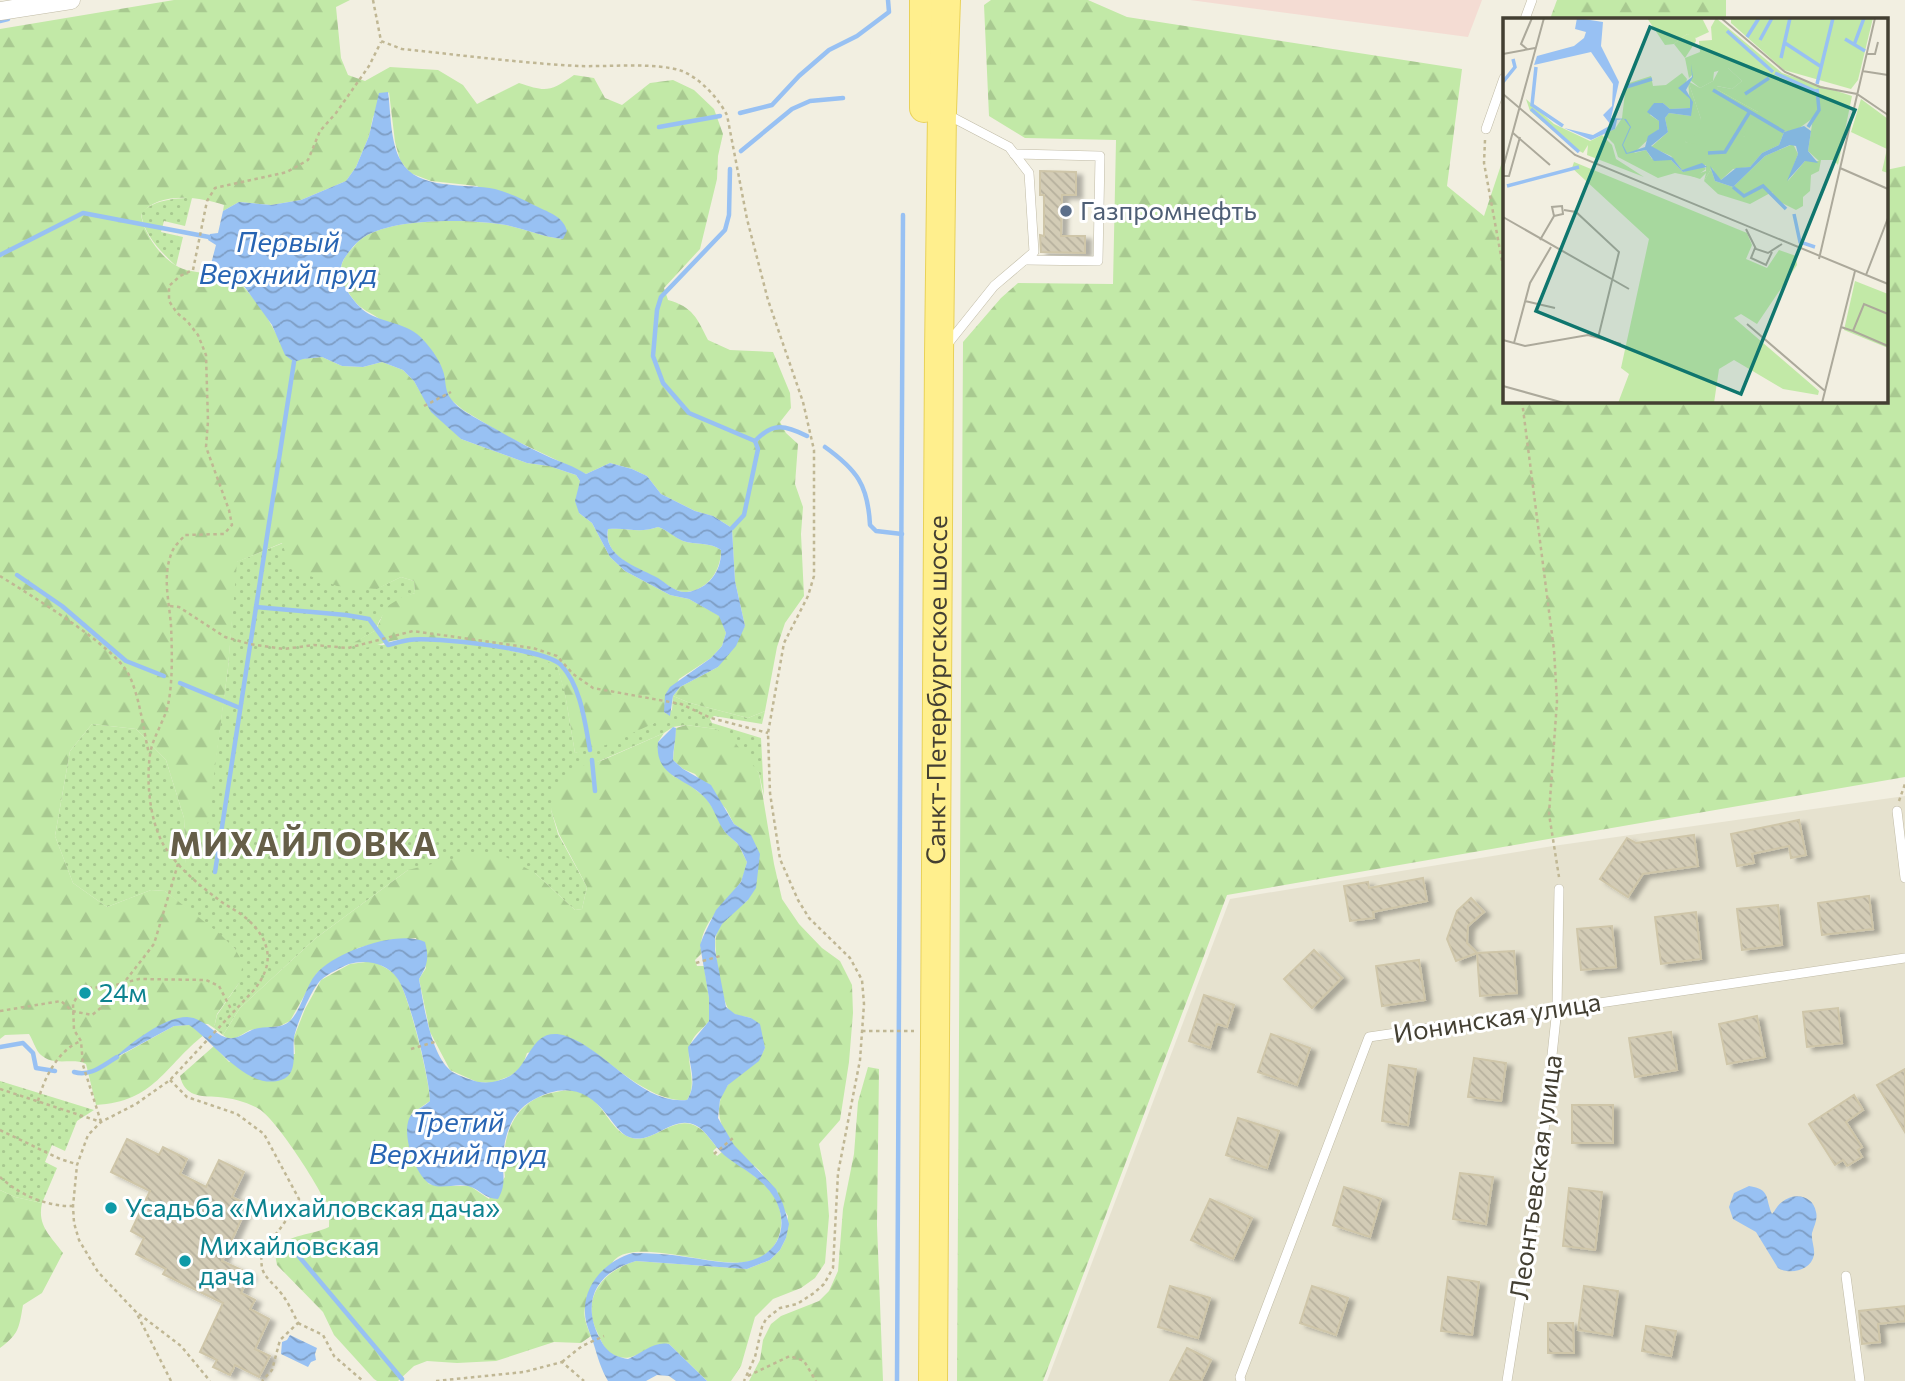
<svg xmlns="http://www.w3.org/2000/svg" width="1905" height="1381" viewBox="0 0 1905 1381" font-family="Commissioner,sans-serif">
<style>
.residential{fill:#e6e2cf}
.medical{fill:#f4dcd3}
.grass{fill:url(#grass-dots)}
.forest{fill:url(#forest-firs)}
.water{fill:url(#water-waves);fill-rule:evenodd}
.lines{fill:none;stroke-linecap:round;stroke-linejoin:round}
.stream{stroke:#98c1f3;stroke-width:4.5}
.building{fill:url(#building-back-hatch);stroke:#cfc6a9;stroke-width:2;filter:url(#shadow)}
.service-casing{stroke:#c0bba6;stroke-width:10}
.minor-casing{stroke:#c0bba6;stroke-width:19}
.primary-casing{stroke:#e9d258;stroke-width:30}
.path{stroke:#c0b794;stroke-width:2.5;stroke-dasharray:3.5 3.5;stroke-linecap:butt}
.service{stroke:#fff;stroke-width:9}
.minor{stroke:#fff;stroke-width:18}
.primary{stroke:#ffef8d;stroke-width:28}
.service-dot{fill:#5c6f8a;stroke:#fff;stroke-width:2.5}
.culture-dot{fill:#0f9aa8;stroke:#fff;stroke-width:2.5}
.labels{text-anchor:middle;stroke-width:6;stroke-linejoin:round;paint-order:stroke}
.service-label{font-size:26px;fill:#4e5e75;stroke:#fff;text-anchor:start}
.street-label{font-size:26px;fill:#433f32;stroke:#fff}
.culture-label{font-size:26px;fill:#0d838f;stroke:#fff;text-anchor:start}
.water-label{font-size:28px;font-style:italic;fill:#2764b3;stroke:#fff}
.district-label{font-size:33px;font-weight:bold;letter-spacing:2px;fill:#665f48;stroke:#fff}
.inset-river{fill:none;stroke:#98c1f3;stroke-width:3.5}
.inset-road{fill:none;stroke:#aca99b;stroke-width:2}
.view{fill:#0f766e;fill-opacity:0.15;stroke:#0f766e;stroke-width:3.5}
.inset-edge{fill:none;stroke:#433f32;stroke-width:3.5}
</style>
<defs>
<pattern id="grass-dots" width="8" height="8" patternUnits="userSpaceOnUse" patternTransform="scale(1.75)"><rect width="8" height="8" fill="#c2e9a7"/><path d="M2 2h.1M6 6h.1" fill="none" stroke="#a8c990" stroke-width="1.8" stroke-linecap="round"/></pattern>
<pattern id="forest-firs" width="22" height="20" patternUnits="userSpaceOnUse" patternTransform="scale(1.75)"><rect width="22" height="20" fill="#c2e9a7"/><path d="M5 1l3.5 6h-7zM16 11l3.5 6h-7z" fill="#a8c990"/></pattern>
<pattern id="water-waves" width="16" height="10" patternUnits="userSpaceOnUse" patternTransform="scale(1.75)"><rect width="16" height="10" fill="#98c1f3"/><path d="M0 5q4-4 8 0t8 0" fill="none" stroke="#7e9ec5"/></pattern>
<pattern id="building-back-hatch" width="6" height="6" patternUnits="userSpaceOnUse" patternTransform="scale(1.75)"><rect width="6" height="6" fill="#d3ccb6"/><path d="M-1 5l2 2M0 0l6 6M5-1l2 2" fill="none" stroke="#b6b09d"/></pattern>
<filter id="shadow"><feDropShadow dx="6" dy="3.5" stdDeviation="2" flood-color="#0004"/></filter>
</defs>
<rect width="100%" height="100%" fill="#f2efe1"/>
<path class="residential" d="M1905,796V1381H1047L1230,899L1553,846Z"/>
<path class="medical" d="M1190,0H1482L1468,37Z"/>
<g class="grass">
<path d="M192,198L185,226L164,221L161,232L183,237L176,266C160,251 144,235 141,213C153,200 175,198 192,198Z"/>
<path d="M283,543L376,589L401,577L414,581L415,593C397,599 381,611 376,630L354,643L383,645L403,639L465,641L540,657L557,665L565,693L575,753L654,723L672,710L673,696L690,703L748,718L765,711L762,724L714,716L710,719L712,723L761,738L764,796L759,773L716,729L686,725L673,727L664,733L572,773L551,810L558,834L587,887L582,909L575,910L535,873L408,870L316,938L240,1008L223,1035L214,1028L217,1015L239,983L235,949L165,891L151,890L107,907L73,883L55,836L70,751L92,724L136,729L166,760L184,818L186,864L204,844L228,668L236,562Z"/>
<path d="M0,1081L94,1110L77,1121L65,1151L52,1145L45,1162L57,1168L42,1203L15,1197L0,1190Z"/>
</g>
<g class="forest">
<path d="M174,0H350L336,7L341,58L348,75L365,81L390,67L438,70L463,85L477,104L519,83C546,92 550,92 574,75L594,78L605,98L622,105L650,83L673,80L694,90L714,109L723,134L718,156L717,179L700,249L664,288L668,300C693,307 697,318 708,340L730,350L773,352L790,393L791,408L780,422L786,433L798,444L795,484L803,507L801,534L804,596L785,623L777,647L765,711L748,718L690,703L673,696L680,687L718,667L745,626L735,581L732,528L713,516L695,511L661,494L647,476L632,469L610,463L586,474L508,437L463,410L450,399L444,386L443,372C423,355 403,338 382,321C372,312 361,311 353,299C341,283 335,267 349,252C353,248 356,243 360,240C387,217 471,219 506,225C525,229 543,237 563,239L477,186L431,181L410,173L400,160L395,142L389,92L373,117L369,136L356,167L346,181L301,200L271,205L239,202L223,211L224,205C200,197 159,191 141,214C143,232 159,255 175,265C184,271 198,272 208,274L211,264L217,266L229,281L243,286L263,310L279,339L303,359L322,357L342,366L363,367L382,362L403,370L414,381L422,395L461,439L527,463L549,466L576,475L580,481L579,513L592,523L610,557L625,571L670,595L689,599L720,616L726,633L722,646L711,658L679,679L664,712L670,716L606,745L575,753L565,694L557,666C519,647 447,636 404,639C388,640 373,648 357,649L353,643L376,630L386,607L402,597L415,593L414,581L401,577L377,589L337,586L291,569L282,543L237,562L228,668L205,844L186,865L184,818L166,760L136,729L92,724L70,751L55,836L73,883L107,907L151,890L165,891L220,934L235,949L243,963L239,983L217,1014L214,1028L208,1024L169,1022L140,1038L116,1058L174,1026L190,1025L204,1035C165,1065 155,1102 96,1105L86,1064C73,1057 54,1067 41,1055C36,1051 33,1040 29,1034L5,1035L0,1039V29Z"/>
<path d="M991,0H1088L1127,17L1462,69L1447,186L1484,216L1504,156V401H1886V170L1905,166V777L1227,895L1043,1381H957L963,342L1001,298L1018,283L1113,284L1116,140L1025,138L989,116L984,5Z"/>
<path d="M1557,0H1726V19H1550Z"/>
<path d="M658,527C668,530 674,537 683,541C695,545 711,542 721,550C721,570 709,589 687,592C676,593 667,584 658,579C639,568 603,558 608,529C628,527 637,534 658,527Z"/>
<path d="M686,725L716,729L733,740L759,773L774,864L782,899L799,924L822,948L840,961L852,985L853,1013L849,1062L840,1120L819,1144L826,1178L829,1216L825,1263L815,1278L801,1288L773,1299L755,1317L741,1366L731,1381H707L669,1344C650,1341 638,1362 619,1357C606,1354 603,1345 598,1334C580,1300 601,1271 636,1261L747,1269L770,1260L780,1250L786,1238L788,1216C779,1202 770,1183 759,1170C755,1166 750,1164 746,1160C725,1140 708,1111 728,1085C741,1067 753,1073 765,1048L751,1018C744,1016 735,1016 730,1011C722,1005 713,946 716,936C720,920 736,910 748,900L751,836L734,824L726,809L695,774L683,769L673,760L676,728Z"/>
<path d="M664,733L658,742L673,776L687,783L706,798L716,813L725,832L738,844L747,862C745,869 744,877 740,883C725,907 698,922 701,954L695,960L697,966H704L709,998V1021C704,1028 697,1032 693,1039C681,1057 700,1081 687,1100C649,1103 611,1061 579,1042L527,1053L522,1067L510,1076L492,1083L477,1082L450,1070L430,1032L419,979L426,968L416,938L373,944L358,948L317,973L290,1021L280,1026L250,1030L236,1038H227L223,1035L240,1008L316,938L408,870L464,856L502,855L535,873L575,910L582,909L587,887L559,834L551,810L555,784L581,766L603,760Z"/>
<path d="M374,961C381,966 392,970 397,977C408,992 430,1081 430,1101L411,1114L409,1148L417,1168L429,1184L438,1186H470L489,1199L505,1177C500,1138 513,1099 556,1092C566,1090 574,1089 583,1093C603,1101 609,1129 629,1137C653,1147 674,1111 699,1128C706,1132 711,1141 717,1147L713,1151L717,1156L722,1152C736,1164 752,1173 765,1185C792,1210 785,1257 746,1262C715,1267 642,1241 618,1257C610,1262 603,1279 597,1287C582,1307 581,1312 591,1336L581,1343L554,1342L496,1361L457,1363L427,1361L414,1366L398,1381H377L374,1379L334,1335L323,1312L277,1265L274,1249C295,1232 307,1237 329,1227C329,1220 330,1213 327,1206C320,1187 276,1119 259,1109C247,1102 232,1098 218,1097C200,1096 185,1097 180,1076L214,1046L229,1062L295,1054L294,1037L305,1009L321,980L350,964Z"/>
<path d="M868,1067L879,1069L877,1225L883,1381H749L760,1360L763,1340L771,1324L781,1316L819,1301L829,1291L838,1271L843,1209L854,1154L858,1102Z"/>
<path d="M0,1190L15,1197L42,1203C37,1226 50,1235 63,1253L42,1293L23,1305C19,1328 19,1334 0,1348Z"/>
</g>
<g class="water">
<path d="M388,92C391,113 390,142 401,161C417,191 467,183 495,189C510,193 526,201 540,208C551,213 564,218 567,231L563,239C543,237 525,229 506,225C472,219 387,217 360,240C355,244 350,250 346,256C333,272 347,294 360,307C374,322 401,321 417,334C428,343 441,361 444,374C446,383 445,391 451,399C458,409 471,415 481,421C503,433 524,446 547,456C560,462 574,466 586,474L610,463L632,469L647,476L661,494L695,511L713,516L732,528L735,581L745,626L736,646L718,667L680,687L673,696L670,716L664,712L665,695L670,687L711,658L722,646L726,633L719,616L689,599L670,595L625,571L610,557L592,523L579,513L575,501L580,481L576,475L549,466L527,463L461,439L431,412L414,381L403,370L382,362L363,367L342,366L322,357L303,359L294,362L285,355L272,325L244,286L229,281L217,266L211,264L216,245L208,240L210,234L218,233L223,211L239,202L271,205L301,200L346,181L356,167L369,136L379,93ZM658,527C668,530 673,537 683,541C695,545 711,542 721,550C722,570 709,589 687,592C676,593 667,584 658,578C640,568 602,557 608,529C629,527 637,534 658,527Z"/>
<path d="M673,727L676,728C676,739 673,749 673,760L683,769L711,785L734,824L751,835L760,854L756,888L748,900L722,924L715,937V950L726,1007L735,1014L751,1018L760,1024L765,1048L759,1061L728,1085L720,1100L718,1118L734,1145L776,1189L783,1204L789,1224L786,1238L780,1250L770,1260L747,1269L636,1261C597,1272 581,1300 599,1337C606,1351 612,1356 628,1359C643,1353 653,1341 669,1344L707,1381H676L669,1376L657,1375L646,1381H608C601,1369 598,1358 594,1345C591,1334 585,1324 585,1313C583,1284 607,1260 633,1253C650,1253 668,1254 686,1257C705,1259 729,1266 749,1261C786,1252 791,1213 766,1187C755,1174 737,1166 724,1155C714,1146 706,1130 695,1125C672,1114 652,1146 629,1137C620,1134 613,1122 607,1115C587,1088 563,1083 533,1100C512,1111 504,1135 503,1158C502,1173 507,1184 498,1199C485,1199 480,1189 468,1186C456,1183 440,1190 430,1184C414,1175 399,1128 412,1114C417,1109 425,1106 430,1101C430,1080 409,993 397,978C387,963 366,959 349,964C342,967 327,974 321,980C312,988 296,1025 294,1038C292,1052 299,1074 281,1080C247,1091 214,1042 189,1025L174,1026L113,1059C130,1044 163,1017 187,1017C206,1018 214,1036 229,1038C239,1040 249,1029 259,1028C269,1026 281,1029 290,1021C302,1009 305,987 316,974C334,952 399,929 425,942C429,957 428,965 419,979C424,1005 430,1052 450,1070C454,1074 463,1077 469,1079C483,1085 497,1083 510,1076C531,1064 531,1025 566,1036C607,1050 641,1105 687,1100C698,1084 689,1065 688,1047L709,1021V998L700,945L703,937L716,910L741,882L747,862C744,856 741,848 737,843C733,839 728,836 725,832C717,822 715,809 706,799C687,777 654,778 658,742Z"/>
<path d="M1749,1186C1771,1189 1765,1199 1772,1214C1776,1210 1777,1205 1782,1202C1794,1192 1813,1195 1816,1212C1818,1219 1814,1226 1812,1233C1811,1240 1815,1248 1814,1255C1811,1271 1789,1275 1778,1268L1756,1232L1733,1219L1729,1207L1734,1193Z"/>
<path d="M290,1335L317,1348L315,1354L316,1360L311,1362L308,1367L281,1354L282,1342L287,1340Z"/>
</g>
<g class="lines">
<g class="stream">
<path d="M0,21L8,19"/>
<path d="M740,113L772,105L799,76L829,50L857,36L889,12L888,0"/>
<path d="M659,127L720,116"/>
<path d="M741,151L792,109L810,101L843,98"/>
<path d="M730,169L729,215L725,230L661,297L657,310L653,356L663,383L689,413L755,441L758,449L744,515L732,528"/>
<path d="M0,255L83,213L209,237"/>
<path d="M755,441C773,422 785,425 807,436"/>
<path d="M825,447C857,470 868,485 870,525L876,531L902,534"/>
<path d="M17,575L62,606L126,661L164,676"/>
<path d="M256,607L346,615L369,619L388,645C395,643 402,641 409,640C432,636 546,649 561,665C581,686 585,723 590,750"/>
<path d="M180,683L240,708"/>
<path d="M592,760L595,791"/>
<path d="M215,872L294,362"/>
<path d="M0,1047L23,1043L33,1053L36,1068L55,1071"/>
<path d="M74,1072C91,1077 103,1065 117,1057"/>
<path d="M291,1247L402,1379"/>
<path d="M897,1381L903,215"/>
</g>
</g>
<g class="building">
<path d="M1040,171L1076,172V195H1062L1061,236H1085V253L1041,252L1040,235L1044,236V195H1040Z"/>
<path d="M1799,820L1806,855L1791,858L1789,846L1752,854L1754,863L1737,866L1731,834Z"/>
<path d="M1694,835L1698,866L1643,874L1628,897L1600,879L1627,838L1636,843Z"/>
<path d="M1423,878L1427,901L1373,912L1374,918L1350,921L1344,886L1368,882L1369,888Z"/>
<path d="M1869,896L1873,929L1822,935L1818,903Z"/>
<path d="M1471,898L1484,912L1468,926L1467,943L1477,953L1456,961L1447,939L1457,911Z"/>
<path d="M1778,905L1782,945L1742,950L1737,909Z"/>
<path d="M1696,912L1701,959L1661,964L1655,917Z"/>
<path d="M1612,926L1616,967L1581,970L1577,929Z"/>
<path d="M1314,950L1342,978L1312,1008L1284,979Z"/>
<path d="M1514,951L1517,993L1480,996L1477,953Z"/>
<path d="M1419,960L1425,1000L1382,1006L1376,966Z"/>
<path d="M1204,995L1234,1005L1227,1027L1217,1024L1210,1048L1189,1041Z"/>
<path d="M1838,1008L1842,1043L1807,1047L1803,1012Z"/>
<path d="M1757,1016L1765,1057L1727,1064L1719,1024Z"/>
<path d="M1671,1032L1677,1070L1635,1077L1629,1038Z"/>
<path d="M1271,1034L1310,1048L1297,1085L1258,1072Z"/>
<path d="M1474,1058L1506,1063L1501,1101L1468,1097Z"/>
<path d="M1389,1065L1416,1069L1408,1125L1382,1121Z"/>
<path d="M1905,1069V1132L1877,1085Z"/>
<path d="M1854,1095L1863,1110L1846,1122L1862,1147L1858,1150L1862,1157L1847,1166L1843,1160L1835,1165L1809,1124Z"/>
<rect x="1572" y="1105" width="41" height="38"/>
<path d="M1238,1118L1279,1131L1267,1168L1226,1155Z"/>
<path d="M127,1139L159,1155L163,1147L187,1159L180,1174L206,1187L219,1160L244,1172L232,1197L248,1205L222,1261L250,1274L241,1293L255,1300L250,1309L269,1319L255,1349L270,1356L259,1377L235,1365L230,1375L213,1367L217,1360L200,1352L223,1303L163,1274L166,1269L136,1254L144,1238L131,1231L150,1191L111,1172Z"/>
<path d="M1460,1173L1493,1177L1486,1224L1453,1219Z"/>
<path d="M1344,1187L1381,1199L1370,1237L1333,1225Z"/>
<path d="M1569,1188L1602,1192L1595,1250L1563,1246Z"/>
<path d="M1210,1199L1252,1218L1233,1259L1191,1240Z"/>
<path d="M1448,1277L1479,1282L1472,1335L1441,1331Z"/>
<path d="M1170,1286L1210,1298L1198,1338L1158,1327Z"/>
<path d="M1312,1286L1348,1298L1336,1335L1300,1323Z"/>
<path d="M1584,1286L1618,1291L1612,1335L1578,1330Z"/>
<path d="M1905,1306V1321L1878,1324L1880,1342L1862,1344L1859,1311Z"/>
<path d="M1548,1323H1573L1574,1353H1548Z"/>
<path d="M1646,1326L1676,1331L1671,1356L1642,1351Z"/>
<path d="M1187,1348L1211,1360L1201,1381H1170Z"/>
</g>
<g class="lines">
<g class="service-casing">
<g id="service">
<path d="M1525,19L1532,0"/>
<path d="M946,114L1009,147L1029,173L1034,252L994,286L946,346"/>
<path d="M1486,129L1504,78"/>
<path d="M1014,154L1100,156L1098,261L1025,260"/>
<path d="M1897,811L1905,878"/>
<path d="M1846,1276L1860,1381"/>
<path d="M1241,1381L1240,1377L1369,1037L1905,958"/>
<path d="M1507,1381L1538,1187L1557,1008L1559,889"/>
</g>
</g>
<g class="minor-casing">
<path id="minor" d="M0,11L71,0"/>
</g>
<g class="primary-casing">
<g id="primary">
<path d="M924,0V108"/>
<path id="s1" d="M933,1381L939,355L942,111L946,0"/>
</g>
</g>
<g class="path">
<path d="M373,0L381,41L402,49C461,55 520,63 579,66C608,67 656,62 682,71C701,79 718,98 727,115L747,219L768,300L803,402L814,450V576L808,596L784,643L768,733L770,793L780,859L798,900L809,918L850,958L862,980L864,1004L860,1060L838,1173L833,1268L824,1284L814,1293L797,1304L780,1308L766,1319L762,1327L755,1357L744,1381"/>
<path d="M1485,140L1484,163L1504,272"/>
<path d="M1522,401L1554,650L1557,701L1549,814L1559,877"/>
<path d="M424,406L451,392"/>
<path d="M0,576C30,595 115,646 129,675C140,698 143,728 149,754"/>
<path d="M170,606L179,607L225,637L250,644L284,649L314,645L348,648L413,631L533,648L557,656L573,674L593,688L681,704L711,718L768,733"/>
<path d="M1899,801L1905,784"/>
<path d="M696,963L720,956"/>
<path d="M126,980L154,944L178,864"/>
<path d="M0,1011L61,1001L72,1011L92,1015L108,1002V987"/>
<path d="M862,1031H914"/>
<path d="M411,1049L438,1041"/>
<path d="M170,1080L187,1097L237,1114L264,1134L299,1199C286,1221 273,1243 251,1256"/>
<path d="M0,1089L101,1122"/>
<path d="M38,1101C44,1078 58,1050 81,1041"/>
<path d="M101,1122L83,1065L81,1041L74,1030L73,1004L79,993L84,988L108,987L139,979L206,980L219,986L232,1011"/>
<path d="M0,1130L60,1159L76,1164"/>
<path d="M714,1154L733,1138"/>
<path d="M0,1177C18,1194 47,1207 73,1206"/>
<path d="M262,1249C259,1276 266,1275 281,1293C288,1302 293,1313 298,1323L280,1340L272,1370L262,1381"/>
<path d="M139,1314L181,1346L210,1381"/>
<path d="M298,1323L323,1335L334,1356L363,1381"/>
<path d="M562,1362L582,1346L604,1336"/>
<path d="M748,1376L790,1356L804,1361L816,1381"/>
<path d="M171,1381L136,1312L98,1272L79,1240L74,1223L73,1206L77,1165L88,1135L101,1122L136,1104L170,1080L253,991C275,965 272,941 246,918C238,911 228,907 219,900C199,885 176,866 163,844C150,820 146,782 150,755C152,738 164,722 168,705C173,681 172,650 171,625C169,600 162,576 172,552C174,546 181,540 185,535L224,534L232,525L229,510L206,447L208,421L206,355L198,335L187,321L177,313L169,301V286L180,276L193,270L207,201L215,188L287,172L308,160L320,131L336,113L369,66L381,42"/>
<path d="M436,1381L524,1372L562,1362L584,1381"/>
</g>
<use href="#service" class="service"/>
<use href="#minor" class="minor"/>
<use href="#primary" class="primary"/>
</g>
<circle class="service-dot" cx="1066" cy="211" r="7"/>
<g class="culture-dot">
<circle cx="85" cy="993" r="7"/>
<circle cx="111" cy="1208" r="7"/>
<circle cx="185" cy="1261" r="7"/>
</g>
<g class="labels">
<g class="service-label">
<text x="1080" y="220">Газпромнефть</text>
</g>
<g class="street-label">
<text dy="9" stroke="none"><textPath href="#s1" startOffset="691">Санкт-Петербургское шоссе</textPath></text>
<text transform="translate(1497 1018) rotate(-9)" y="9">Ионинская улица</text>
<text transform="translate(1536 1177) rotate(-82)" y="9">Леонтьевская улица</text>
</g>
<g class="culture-label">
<text x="99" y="1002">24м</text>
<text x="125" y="1217">Усадьба «Михайловская дача»</text>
<text x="199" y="1255">Михайловская<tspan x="199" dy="30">дача</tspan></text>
</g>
<g class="water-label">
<text x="288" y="252">Первый<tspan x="288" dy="32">Верхний пруд</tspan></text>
<text x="458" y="1132">Третий<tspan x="458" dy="32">Верхний пруд</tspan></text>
</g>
<g class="district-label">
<text x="304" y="856">МИХАЙЛОВКА</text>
</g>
</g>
<g transform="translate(1503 18)">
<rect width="385" height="385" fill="#f2efe1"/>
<path d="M184,16L192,18L193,23L182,40L171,26ZM217,50H225L239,63L229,71L214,68L215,72L255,94V102L241,119L233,114L220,135L206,133L208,151L201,163L203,155L197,161L188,158L203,153V131L182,124L198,101L185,63L197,70L210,63Z" fill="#c2e9a7"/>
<path d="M144,0H199L206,14L193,20L184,16L171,26L162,27ZM213,0L279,55L349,78L335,147L331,142H318L316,153L308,157L307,173L300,179V188L293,192L273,182L269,174L247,186L215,176L201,163L208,151L212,163L230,169L262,138L290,126L295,136L285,163L302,143H316L305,133L310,100L295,111L281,114L276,127L259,135L247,149L230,151L218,162L213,161L210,151L206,149V133L220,135L234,106L241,119L245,107L255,101V94L215,72L213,68L229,71L239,63L225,50L211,54L210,63L197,70L187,62L189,60V57L186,60L182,40L197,34L196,23L209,22L208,9ZM228,0H370L355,62L348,71L281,52L228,5ZM179,55L184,61L181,74L187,81V90L167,91L160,85H151L147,97L156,103V111L131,135L143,132L149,141L168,142L180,154L199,147L203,151L192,159L172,155L155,160L115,139L111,126L101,116L112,111L119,100L123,66L148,58L150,68L163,67ZM185,63L198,101L195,116L182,124L203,128V147L179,152L168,138L148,129L165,114L162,100L166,95L188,98ZM23,81L51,106L87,123L99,117L109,127L113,141L141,159L84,137L85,127L80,135L71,130L27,93ZM71,144L244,215L249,227L243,241L264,250L276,232L293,238L294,247L254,306L238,296L231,300L316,373L315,377L280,371L231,342L216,351L211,385H115L126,356L118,350L146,221L69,150Z" fill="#c2e9a7"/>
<path d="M358,81L385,101V155L379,153L384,131L348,114Z" fill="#c2e9a7"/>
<path d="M352,263L385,276V330L341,312Z" fill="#c2e9a7"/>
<path d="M74,0L100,4L98,28L116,64L108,100L123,101L128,109L120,127L124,135L142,129L145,118L156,111V103L144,94L151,85H160L167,91L187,90V81L175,70L189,59L188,46L190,59L183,72L190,84L188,98L166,95L162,100L165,114L148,128L170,140L179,152L199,145L204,149L180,154L168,142L151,143L143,132L123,136L119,127L127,109L121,101L114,102L112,111L88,122L61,110L90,117L108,107L100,97L109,88L110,66L88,34L31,47L34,38L71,28L81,20L83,14L72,11ZM301,108L308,113L305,133L315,145L302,143L284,163L295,136L293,128L287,127L262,138L230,169L212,163L207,148L218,162L233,150L247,149L259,135L276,127L281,114Z" fill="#98c1f3"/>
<path class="inset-river" d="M224,13L270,54M244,19L256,0M342,21L362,33M257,22L269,0M282,25L317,48M351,27L361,0M278,40L287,0M33,49L29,87L60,108M272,55L314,74M0,64L12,49L10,41M314,66L330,0M123,69L149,61M210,72L281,114M242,76L266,60M28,91L76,134M305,109L316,92L314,71M205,135L222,134L246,95M4,168L76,149M230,169L241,178L260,168L283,191M291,196L297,224L312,229"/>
<path class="inset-road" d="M218,0L282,54L317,69L354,76L385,97M24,31L18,26L29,0M0,36L32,30M363,36H372L375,24M359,53L385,57M0,76L72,137L385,266M10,115L47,147M0,150L41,0M337,150L385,171M0,158H6L17,119M61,192L73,194L116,234L95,320M0,199L126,271M243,211L253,231L265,235L279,226M37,222L51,198L49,189L59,188L60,196L51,198M252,230L248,240L263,247L269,234M316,241L372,0M363,257L385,200M22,283L52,290M244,306L322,373M338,309L350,313L361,286L385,296M350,313L385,328M0,322L22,328L85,317L118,326M11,325L27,265L48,229M0,368L61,385M319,385L352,253"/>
<path class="view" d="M147,9L352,92L238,376L33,293Z"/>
<rect width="385" height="385" class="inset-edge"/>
</g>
</svg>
